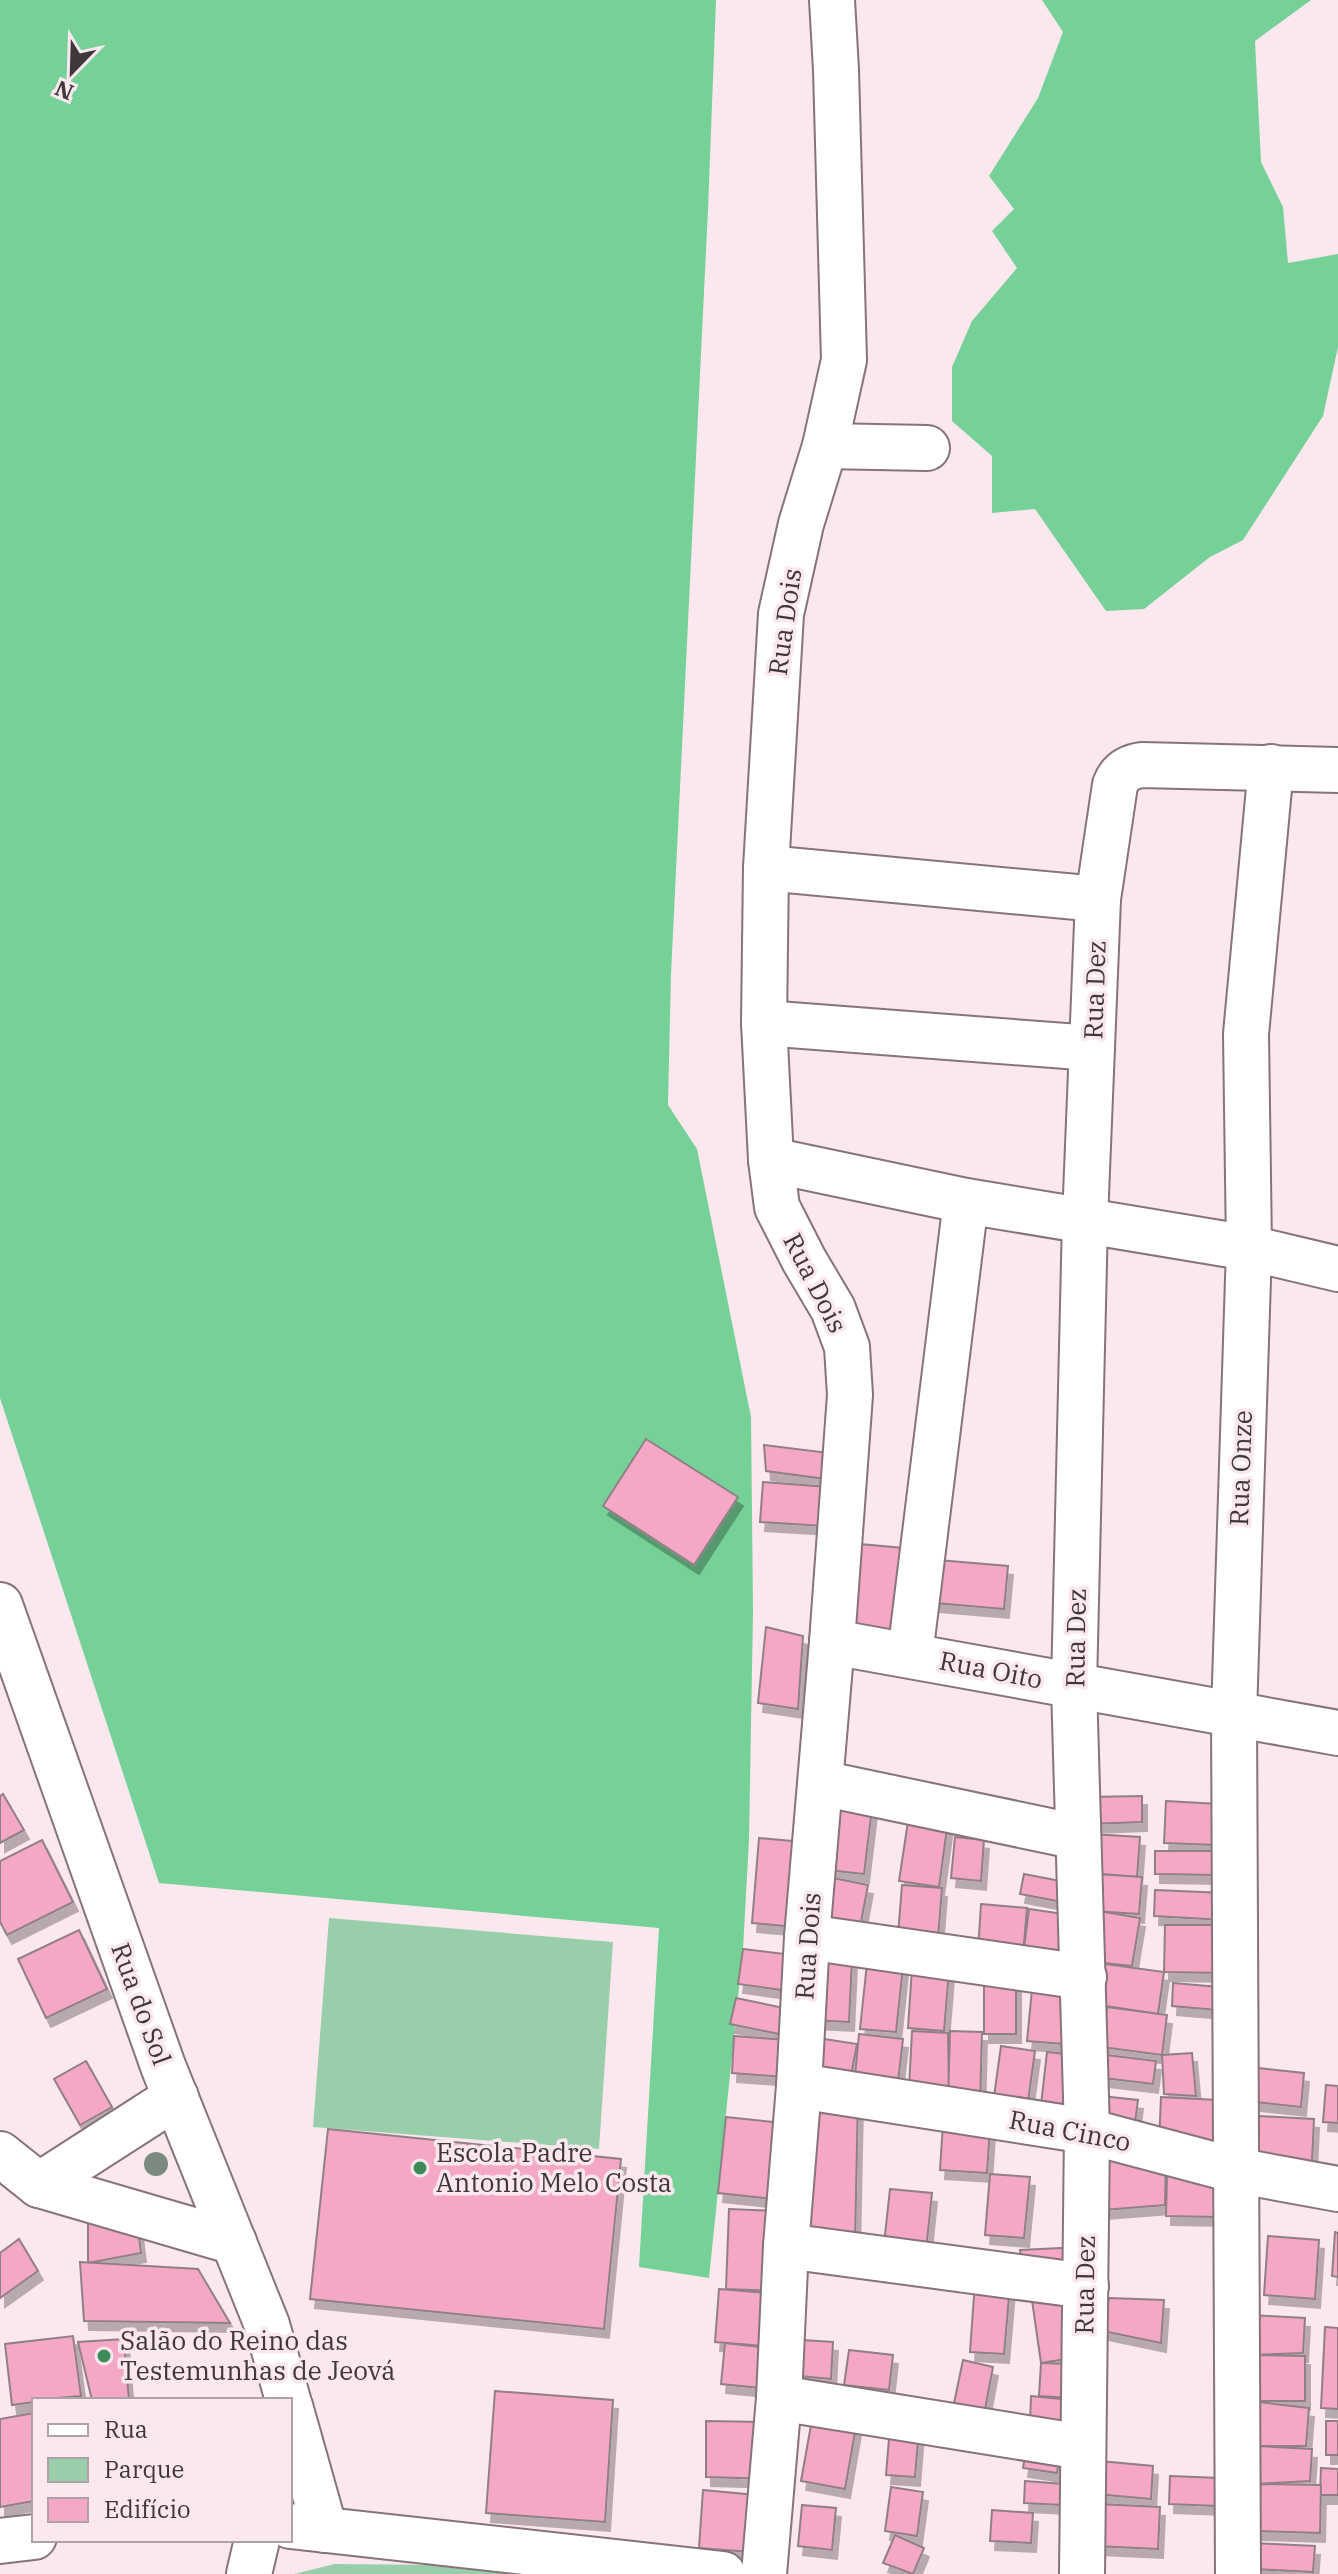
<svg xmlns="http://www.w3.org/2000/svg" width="1338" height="2574" viewBox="0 0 1338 2574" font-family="'IBM Plex Serif',serif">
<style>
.green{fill:#99ceaa}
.forest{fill:#75d197}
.building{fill:#f5a8c5;stroke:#917f86;stroke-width:2;filter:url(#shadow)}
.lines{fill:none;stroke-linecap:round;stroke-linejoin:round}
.minor-casing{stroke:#86747a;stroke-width:48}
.minor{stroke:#fff;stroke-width:44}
.tree{fill:#7c897f}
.poi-dot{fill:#3b8b5b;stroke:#fbe7ee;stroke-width:3}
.labels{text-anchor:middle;stroke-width:7;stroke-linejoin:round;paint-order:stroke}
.street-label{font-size:26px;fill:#3f373a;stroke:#fbe7ee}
.poi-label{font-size:26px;fill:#3f373a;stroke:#fbe7ee;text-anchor:start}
</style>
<defs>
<filter id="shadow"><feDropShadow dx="5" dy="9" stdDeviation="0" flood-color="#0004"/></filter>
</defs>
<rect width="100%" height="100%" fill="#fbe7ee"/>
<g class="green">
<path d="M329,1918L613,1942L599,2149L313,2127Z"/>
<path d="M335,2564L440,2565L522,2574H294Z"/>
</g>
<g class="forest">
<path d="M0,0H716L708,209L671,974L668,1105L697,1149L751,1417L753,1612L749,1840L743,1949L709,2278L639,2267L659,1928L159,1883L0,1398Z"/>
<path d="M1042,0H1311L1255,41L1261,162L1283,207L1288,263L1338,254V347L1323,416L1243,540L1210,557L1144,609L1106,611L1035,509L992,513V456L952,421V367L972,321L1017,268L992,231L1014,209L989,176L1038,98L1063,32Z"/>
</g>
<g class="building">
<path d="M646,1439L738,1497L694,1565L603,1506Z"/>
<path d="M764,1445L829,1453L826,1479L766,1471Z"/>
<path d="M763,1482L828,1487L825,1526L760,1522Z"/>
<path d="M849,1543L903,1548L896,1635L842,1630Z"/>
<path d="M938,1560L1008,1566L1004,1609L935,1603Z"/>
<path d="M766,1627L803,1636L798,1709L758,1703Z"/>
<path d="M3,1794L24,1830L0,1843V1796Z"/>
<path d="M1142,1796V1822L1089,1824L1088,1797Z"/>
<path d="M1166,1801L1218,1804L1217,1845L1164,1843Z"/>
<path d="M836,1804L872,1808L864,1874L828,1870Z"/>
<path d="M909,1815L948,1821L939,1887L899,1881Z"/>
<path d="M1092,1834L1140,1837L1137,1877L1089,1873Z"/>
<path d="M955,1837L984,1840L981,1881L951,1878Z"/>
<path d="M759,1838L803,1842L795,1927L752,1923Z"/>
<path d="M42,1840L73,1902L7,1935L0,1922V1861Z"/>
<path d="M1155,1851H1216V1875L1155,1874Z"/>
<path d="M1024,1874L1076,1884L1073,1904L1020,1894Z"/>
<path d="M1096,1874L1142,1877L1139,1914L1094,1911Z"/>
<path d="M833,1878L868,1885L859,1933L823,1927Z"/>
<path d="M902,1885L942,1888L938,1938L898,1935Z"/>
<path d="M1155,1890L1225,1893L1224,1920L1154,1916Z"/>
<path d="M981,1904L1027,1908L1023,1955L978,1951Z"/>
<path d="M1029,1909L1064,1914L1058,1960L1023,1955Z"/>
<path d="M1093,1910L1140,1918L1132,1966L1085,1961Z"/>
<path d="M1165,1925H1223L1222,1973L1164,1972Z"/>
<path d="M79,1930L107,1989L46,2018L18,1959Z"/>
<path d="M743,1949L793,1955L789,1991L738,1984Z"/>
<path d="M868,1954L904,1957L896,2032L860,2029Z"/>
<path d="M814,1956L852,1958L849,2022L811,2020Z"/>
<path d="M1105,1964L1164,1972L1158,2014L1099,2005Z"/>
<path d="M912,1968L949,1971L944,2031L908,2028Z"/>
<path d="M1033,1979L1082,1983L1077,2045L1027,2041Z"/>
<rect x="984" y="1980" width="32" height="54"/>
<path d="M1173,1983L1219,1987L1217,2010L1172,2006Z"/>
<path d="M736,1998L784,2008L779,2034L730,2024Z"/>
<path d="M1107,2007L1167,2015L1162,2055L1102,2047Z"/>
<path d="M912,2031L948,2033L949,2091L909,2089Z"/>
<path d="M950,2031L982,2032L980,2105L948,2104Z"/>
<path d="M859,2034L903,2039L897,2090L854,2086Z"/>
<path d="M734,2036L787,2040L784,2077L732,2073Z"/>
<path d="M818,2038L857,2044L850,2081L811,2074Z"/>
<path d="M1001,2046L1035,2051L1026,2116L992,2111Z"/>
<path d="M1047,2052L1074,2055L1068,2117L1040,2114Z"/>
<path d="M1192,2053L1196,2096L1164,2094L1162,2055Z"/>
<path d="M1098,2054L1156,2061L1153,2084L1096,2077Z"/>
<path d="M86,2061L112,2107L80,2125L54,2079Z"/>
<path d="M1258,2068L1304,2073L1301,2107L1255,2102Z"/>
<path d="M1326,2085L1338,2086V2123L1323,2122Z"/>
<path d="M807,2095L858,2096L855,2242L804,2240Z"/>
<path d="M1101,2096L1138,2100L1134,2130L1099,2126Z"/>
<path d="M1161,2097L1217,2100L1214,2146L1159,2143Z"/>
<path d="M1259,2116L1314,2119L1312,2162L1257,2159Z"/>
<path d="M726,2117L782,2123L773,2199L718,2193Z"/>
<path d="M943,2123L990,2127L987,2173L940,2170Z"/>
<path d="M328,2129L621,2159L604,2329L310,2299Z"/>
<path d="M1166,2158L1165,2205L1103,2210L1102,2159Z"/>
<path d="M990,2174L1030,2177L1024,2238L985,2235Z"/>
<path d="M1167,2176L1218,2177V2217L1166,2216Z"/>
<path d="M890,2189L932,2193L926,2250L884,2244Z"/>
<path d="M88,2209L138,2229L141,2253L88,2263Z"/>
<path d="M729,2209L779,2211L776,2291L726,2289Z"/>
<path d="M1335,2232L1338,2233V2277L1332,2276Z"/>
<path d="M1268,2236L1319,2240L1315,2299L1264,2295Z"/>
<path d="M19,2239L38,2271L0,2298V2253Z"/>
<path d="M1081,2247L1082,2268L1022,2271L1020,2250Z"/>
<path d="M80,2262L198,2269L230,2323L84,2321Z"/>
<path d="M975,2282L1010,2285L1004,2354L970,2352Z"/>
<path d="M719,2289L780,2294L776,2347L715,2342Z"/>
<path d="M1070,2294L1079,2357L1041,2363L1032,2300Z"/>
<path d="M1109,2298L1164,2300L1161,2343L1103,2331Z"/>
<path d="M1252,2315L1305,2318L1303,2353L1250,2355Z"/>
<path d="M1325,2327L1338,2328V2409L1321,2408Z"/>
<path d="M73,2336L81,2396L34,2400V2402L12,2405L5,2344Z"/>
<path d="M124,2339L129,2400H92L78,2342Z"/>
<path d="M802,2340L833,2342L831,2379L800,2376Z"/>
<path d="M725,2343L776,2349L771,2389L721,2384Z"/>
<path d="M849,2350L893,2355L889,2390L844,2385Z"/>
<path d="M1253,2355L1305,2356V2401H1253Z"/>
<path d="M963,2360L993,2367L984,2415L953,2408Z"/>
<path d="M1041,2363L1072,2364L1071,2398L1039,2396Z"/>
<path d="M495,2391L613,2400L605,2522L486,2513Z"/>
<path d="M1031,2396L1071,2400L1070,2425L1030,2424Z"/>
<path d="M1250,2401L1309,2408L1306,2446H1256Z"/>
<path d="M34,2413V2501L0,2507V2419Z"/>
<path d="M813,2414L857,2421L845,2489L801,2481Z"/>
<path d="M706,2421L770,2422L769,2479L706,2477Z"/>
<rect x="1326" y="2421" width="12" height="34"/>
<path d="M890,2426L919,2428L915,2477L886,2475Z"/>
<path d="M1256,2446L1312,2449L1310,2481L1254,2484Z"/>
<path d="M1026,2450L1060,2454L1057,2473L1023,2468Z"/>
<path d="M1100,2461L1153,2466L1151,2499L1096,2494Z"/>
<path d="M1321,2468L1338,2469V2495H1320Z"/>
<path d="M1170,2476L1220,2478L1218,2506L1169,2504Z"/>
<path d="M1025,2481L1064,2484L1063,2505L1024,2503Z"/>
<path d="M1256,2484L1321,2485L1320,2533L1255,2531Z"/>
<path d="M891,2487L923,2492L917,2536L885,2531Z"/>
<path d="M703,2490L756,2495L751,2552L699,2548Z"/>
<path d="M1098,2504L1160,2507L1158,2549L1096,2546Z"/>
<path d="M802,2505L836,2508L832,2550L798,2546Z"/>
<path d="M992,2510L1033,2513L1031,2543L990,2541Z"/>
<path d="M895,2535L924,2548L913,2574L883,2563Z"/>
<path d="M1254,2543L1315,2546L1313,2572L1253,2569Z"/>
</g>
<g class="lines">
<g class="minor-casing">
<g id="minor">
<path d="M825,446L927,448"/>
<path d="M766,868L1098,899"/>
<path d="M764,1023L1092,1048"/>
<path d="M771,1160L966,1201L1249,1248L1338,1269"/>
<path d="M0,1605L163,2066L267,2325L288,2400"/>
<path d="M832,1642L1338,1733"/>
<path d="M910,1655L966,1201"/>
<path d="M821,1783L1078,1837"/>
<path d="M807,1937L1084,1977"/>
<path d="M799,2086L1087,2131L1234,2170L1338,2189"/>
<path d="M0,2154L39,2185L234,2242"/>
<path d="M39,2185L176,2097"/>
<path d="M786,2246L1086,2286"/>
<path d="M779,2398L1082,2447"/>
<path d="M290,2406L325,2530"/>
<path d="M290,2526L723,2574"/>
<path d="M0,2541L34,2537"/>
<path d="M249,2574L257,2540"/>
<path d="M764,2574L779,2398L786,2246L799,2086L807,1937L832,1642L850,1395L847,1347L833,1309L804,1260L777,1207L771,1160L764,1023L766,868L781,614L801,524L825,446L844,360L836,70L832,0"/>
<path d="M1082,2574L1087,2131L1074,1686L1085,1220L1098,899L1115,785C1120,772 1128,767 1142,765L1338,770"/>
<path d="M1238,2574L1234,1714L1249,1248L1246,1034L1271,767"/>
</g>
</g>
<use href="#minor" class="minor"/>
</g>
<circle class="tree" cx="156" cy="2164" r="12"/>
<g class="poi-dot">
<circle cx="420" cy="2168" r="8"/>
<circle cx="104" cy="2356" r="8"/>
</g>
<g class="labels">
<g class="street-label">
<text transform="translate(785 622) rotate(-82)" y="9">Rua Dois</text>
<text transform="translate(1095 990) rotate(-88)" y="9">Rua Dez</text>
<text transform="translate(815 1283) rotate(63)" y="9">Rua Dois</text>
<text transform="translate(1241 1468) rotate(-88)" y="9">Rua Onze</text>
<text transform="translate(1076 1638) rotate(-89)" y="9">Rua Dez</text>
<text transform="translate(991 1670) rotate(11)" y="9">Rua Oito</text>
<text transform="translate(808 1946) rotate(-86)" y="9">Rua Dois</text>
<text transform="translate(141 2004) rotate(70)" y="9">Rua do Sol</text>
<text transform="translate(1070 2131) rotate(11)" y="9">Rua Cinco</text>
<text transform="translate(1085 2285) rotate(-89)" y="9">Rua Dez</text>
</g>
<g class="poi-label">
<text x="436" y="2162">Escola Padre<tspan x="436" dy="30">Antonio Melo Costa</tspan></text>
<text x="120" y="2350">Salão do Reino das<tspan x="120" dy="30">Testemunhas de Jeová</tspan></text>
</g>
</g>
<rect x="32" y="2398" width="260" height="144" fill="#fbe7ee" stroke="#b0a1a6" stroke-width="2"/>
<rect x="48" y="2424" width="40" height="12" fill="#ffffff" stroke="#b0a1a6" stroke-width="2"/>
<text x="104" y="2438" font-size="24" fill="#3f373a">Rua</text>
<rect x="48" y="2458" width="40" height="24" fill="#99ceaa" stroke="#b0a1a6" stroke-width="2"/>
<text x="104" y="2478" font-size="24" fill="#3f373a">Parque</text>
<rect x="48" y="2498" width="40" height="24" fill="#f5a8c5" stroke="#b0a1a6" stroke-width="2"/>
<text x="104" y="2518" font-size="24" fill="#3f373a">Edifício</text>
<g transform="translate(72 72) rotate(203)" stroke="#fbe7ee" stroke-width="6" paint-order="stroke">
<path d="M0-6L14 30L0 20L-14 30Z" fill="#3f373a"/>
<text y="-12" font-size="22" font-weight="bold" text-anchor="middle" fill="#3f373a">N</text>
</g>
</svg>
